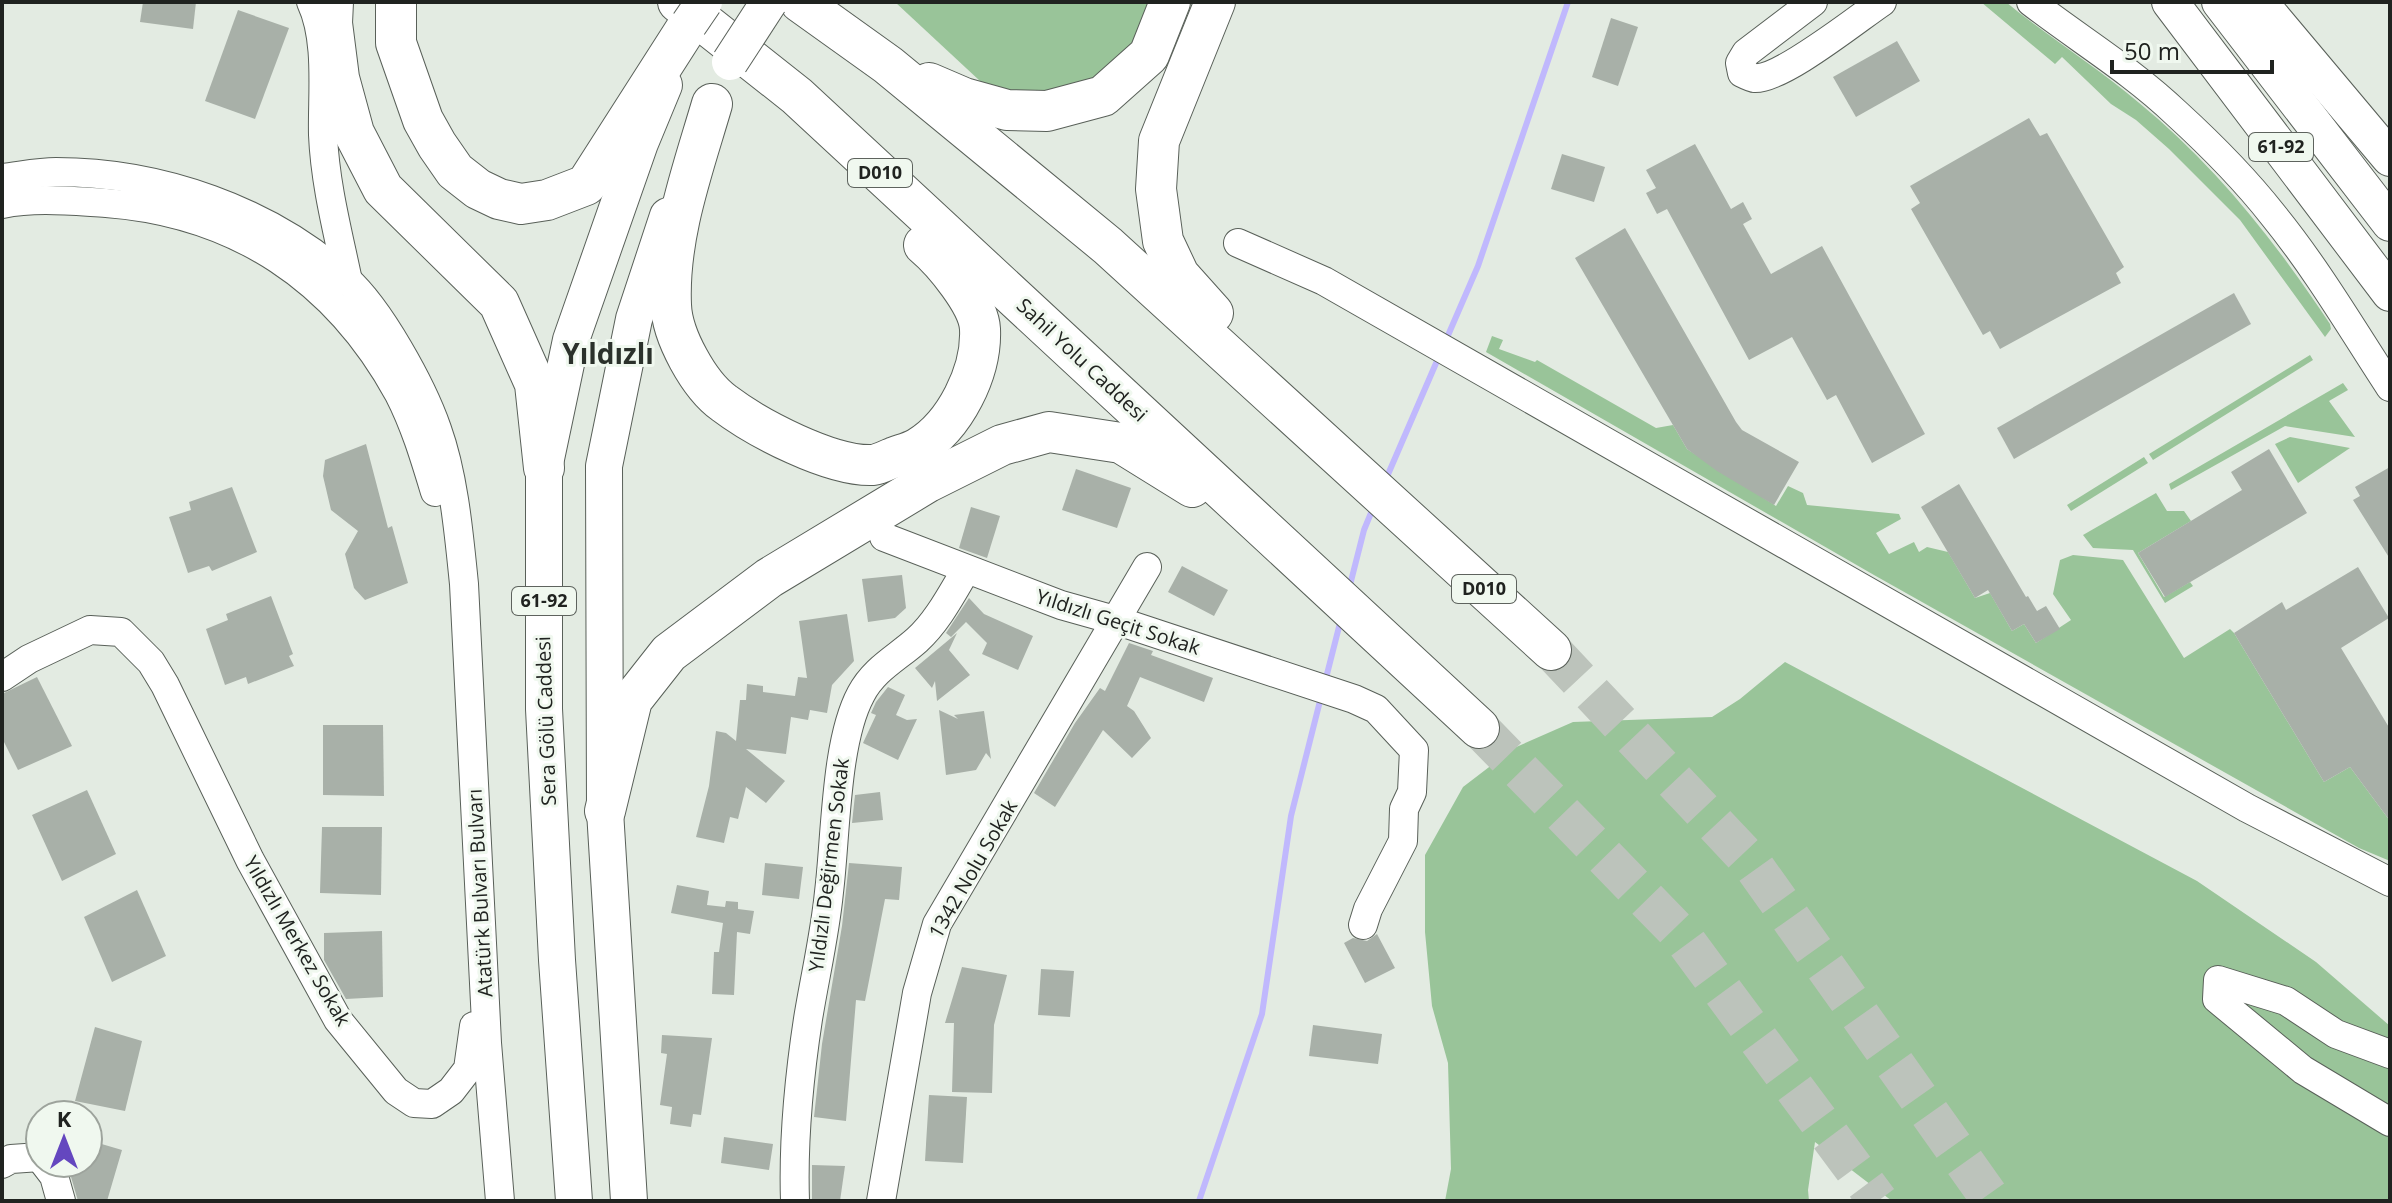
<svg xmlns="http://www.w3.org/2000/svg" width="2392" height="1203" viewBox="0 0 2392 1203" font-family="'Open Sans',sans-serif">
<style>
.green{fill:#99c499}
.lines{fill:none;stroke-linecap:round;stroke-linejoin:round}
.stream{stroke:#c0b8fd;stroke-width:6}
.building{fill:#a8b0a8}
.highway-tunnel{stroke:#bcc3bb;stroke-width:40;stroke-dasharray:40 20;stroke-linecap:butt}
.minor-casing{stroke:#596059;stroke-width:30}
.major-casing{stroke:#596059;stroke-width:38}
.highway-casing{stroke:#596059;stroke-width:42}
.minor{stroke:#fff;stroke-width:28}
.major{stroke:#fff;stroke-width:36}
.highway{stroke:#fff;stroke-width:40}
.major-bridge-casing{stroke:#596059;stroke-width:38;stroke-linecap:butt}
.major-bridge{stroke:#fff;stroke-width:36}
.labels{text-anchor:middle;stroke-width:6;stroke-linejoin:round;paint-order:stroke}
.shield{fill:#f0f8ef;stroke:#5e635e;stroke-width:2}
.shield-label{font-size:18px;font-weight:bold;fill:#202320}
.street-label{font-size:20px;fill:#202320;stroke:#f0f8ef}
.district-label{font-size:28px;font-weight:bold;fill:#2b312b;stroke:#f0f8ef}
</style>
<rect width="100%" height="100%" fill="#e3ebe2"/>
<g class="green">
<path d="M895,2H1151L1148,18L1125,59L1066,96L994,94Z"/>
<path d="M1981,2H2006C2048,37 2096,66 2138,102C2215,165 2275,241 2330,324L2331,329L2325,337L2240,220L2169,149L2136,120L2111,104L2062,57L2055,64Z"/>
<path d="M1492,336L1503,340L1499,349L1535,362L1537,360L1656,428L1673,425L1687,449L1776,506L1788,486L1803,493L1807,505L1899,514L1901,519L1876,533L1889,554L1914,542L1919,552L1927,547L1948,552L1975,598L1990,593L2012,631L2024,624L2036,643L2071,620L2053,594L2060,560L2073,555L2123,560L2184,658L2230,629L2234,633L2324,782L2350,767L2390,821V861L2359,848L1874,575L1486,352Z"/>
<path d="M2310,355L2313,360L2153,460L2149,454Z"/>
<path d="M2343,383L2348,390L2329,401L2355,437L2285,426L2171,490L2169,484Z"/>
<path d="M2290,437L2350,448L2298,483L2275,444Z"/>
<path d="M2144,457L2148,463L2071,511L2067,505Z"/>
<path d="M2156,493L2167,511H2184L2191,521L2138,553L2164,597L2190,582L2193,586L2165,603L2133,550L2093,548L2083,535Z"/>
<path d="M1785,662L2197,881L2316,962L2390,1026V1201H1892L1815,1142L1808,1190L1809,1201H1445L1451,1169L1448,1063L1432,1006L1425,932V855L1463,787L1514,748L1573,722L1712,717L1740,699Z"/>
</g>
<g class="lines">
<g class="stream">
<path d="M1446,340L1478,266L1568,2"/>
<path d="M1386,479L1440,354"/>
<path d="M1349,589L1364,530L1373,508"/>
<path d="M1325,682L1341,619"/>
<path d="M1199,1201L1262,1014L1291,816L1321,697"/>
</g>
</g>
<g class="building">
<path d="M143,2H196L193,29L140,22Z"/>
<path d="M238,10L289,28L255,119L205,101Z"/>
<path d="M1611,18L1638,27L1618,86L1592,77Z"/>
<path d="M1897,41L1920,81L1856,117L1833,77Z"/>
<path d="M2029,118L2040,136L2047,133L2124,267L2116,273L2121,283L2000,349L1990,331L1983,335L1911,209L1920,203L1910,186Z"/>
<path d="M1695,144L1731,209L1743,202L1752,219L1743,224L1771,274L1822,246L1925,434L1872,463L1836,395L1827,400L1792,337L1749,360L1667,209L1657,214L1646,193L1656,188L1646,170Z"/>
<path d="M1562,154L1605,167L1594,202L1551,189Z"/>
<path d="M1625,228L1736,422L1742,430L1799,462L1774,505L1717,471L1687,449L1575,258Z"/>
<path d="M2234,293L2251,324L2014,459L1997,428Z"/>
<path d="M366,444L388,528L392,526L408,583L365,600L354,588L345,554L358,531L331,510L323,476L325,460Z"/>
<path d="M2269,449L2307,513L2165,597L2138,553L2242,490L2231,472Z"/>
<path d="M2390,467V559L2353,500L2360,496L2355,487Z"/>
<path d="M1076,469L1131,488L1117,528L1062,510Z"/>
<path d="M1959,484L2026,597L2028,596L2037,611L2046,606L2060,629L2036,643L2024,624L2012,631L1988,590L1975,598L1921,507Z"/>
<path d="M232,487L257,552L212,571L209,566L188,573L169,517L191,510L189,502Z"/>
<path d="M971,507L1000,516L987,558L959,548Z"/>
<path d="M1182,566L1228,590L1214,616L1168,592Z"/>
<path d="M2358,567L2389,618L2341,648L2390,729V821L2350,767L2324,782L2234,633L2282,602L2286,610Z"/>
<path d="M902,575L906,608L895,618L868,622L862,579Z"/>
<path d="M271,596L293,654L289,656L294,666L248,684L246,677L225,685L206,629L228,620L226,614Z"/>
<path d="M969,598L984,614L1033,636L1018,670L982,654L987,643L966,622L951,637L946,633Z"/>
<path d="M847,614L854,661L832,685L827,713L810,710L808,720L791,717L786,754L746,749L785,781L766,803L746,787L738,819L730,817L724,843L696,837L709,786L716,731L726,733L736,741L740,700H746L747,684L763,686V692L795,696L798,677L807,678L799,621Z"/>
<path d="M957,633L949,650L970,675L937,701L935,681L932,688L915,668Z"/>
<path d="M1129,643L1153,651L1151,655L1213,678L1204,702L1140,677L1127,706L1134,711L1151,738L1132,758L1103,730L1055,807L1034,793L1075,723L1100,688L1105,691Z"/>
<path d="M37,677L72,746L18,770L2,738V694Z"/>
<path d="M888,687L905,695L896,715L907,720L917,719L898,760L863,743L876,715L871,713L876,702Z"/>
<path d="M939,710L958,719L954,715L984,711L991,759L986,753L976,770L946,775Z"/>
<path d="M323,725H383L384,796L323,795Z"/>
<path d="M87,790L116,854L62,881L32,815Z"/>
<path d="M880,792L883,820L852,823L855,795Z"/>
<path d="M322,827H382L381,895L320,893Z"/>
<path d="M765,863L803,867L799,899L762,895Z"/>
<path d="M849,863L902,867L899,900L885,899L865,1001L856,1000L846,1121L814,1117L822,1044L842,926Z"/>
<path d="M677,885L709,891L707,905L725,907L726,901L738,902V909L754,911L750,934L737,932L734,995L712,994L714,952H719L723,923L671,913Z"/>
<path d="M137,890L166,956L112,982L84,917Z"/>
<path d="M382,931L383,997L346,999L324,960V933Z"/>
<path d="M1377,934L1395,968L1365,983L1344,943L1353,938L1367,941Z"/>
<path d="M962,967L1007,975L994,1025L992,1093L952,1092L954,1023H945Z"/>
<path d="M1041,969L1074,971L1070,1017L1038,1015Z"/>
<path d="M1313,1025L1382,1034L1378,1064L1309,1056Z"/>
<path d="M95,1027L142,1041L125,1111L75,1101Z"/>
<path d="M662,1035L712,1038L701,1115L693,1114L691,1127L670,1124L672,1107L660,1105L667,1054L661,1053Z"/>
<path d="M929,1095L967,1097L963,1163L925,1161Z"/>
<path d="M724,1137L773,1144L769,1170L721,1163Z"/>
<path d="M88,1140L122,1150L107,1201H78L67,1163H88Z"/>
<path d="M812,1165L845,1166L840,1201H812Z"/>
</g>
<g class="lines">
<g class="highway-tunnel">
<path d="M1551,650L1750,861L1992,1201"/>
<path d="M1479,728L1681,935L1878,1201"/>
</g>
<g class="minor-casing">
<g id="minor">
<path d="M311,2C329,40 322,95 323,135C325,184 338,233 348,281"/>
<path d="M1813,2L1746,53L1740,63L1742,73C1744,74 1753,78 1754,78C1780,81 1858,18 1882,2"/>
<path d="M2031,2C2079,39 2132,71 2176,113C2211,145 2244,178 2273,215C2317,269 2352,329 2390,387"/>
<path d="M2,178C20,176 38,172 56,172C160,172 269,210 346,279C380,309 422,386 437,429C454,476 459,535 464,584L487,1043L500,1201"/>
<path d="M2,204C35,197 72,201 106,203C237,213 336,279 399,394C415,425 425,459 435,492"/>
<path d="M1238,243L1324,281L2247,808L2390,882"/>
<path d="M884,537L1061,605L1118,621L1354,699L1376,709L1414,750L1412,792L1404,809L1403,841L1368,909L1363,925"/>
<path d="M2,677L29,659L90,630L121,632L151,662L165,685L250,860L338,1020L396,1091L414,1103L432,1104L451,1091L468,1069L474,1026"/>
<path d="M2390,1054L2336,1034L2286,1001L2218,980L2217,999L2303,1070L2390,1122"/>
<path d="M44,1163L54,1176L61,1201"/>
<path d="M2,1164L11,1159L40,1157"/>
<path d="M795,1201C793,1141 799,1078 808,1019C815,976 825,934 829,892C836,836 835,742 861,694C874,669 897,658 917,640C938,621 952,593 966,570"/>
<path d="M881,1201L917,993L937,924L1147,567"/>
</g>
</g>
<g class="major-casing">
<g id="major">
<path d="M2170,2L2390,293"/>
<path d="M2220,2L2390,223"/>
<path d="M2259,2L2390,158"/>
<path d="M574,1201L557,960L544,709V468L571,340L640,143L664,85"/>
<path d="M629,1201L605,811L604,466L634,319L668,216"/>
</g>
</g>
<g class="highway-casing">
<g id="highway">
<path d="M333,2L332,23L339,78L354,133L383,189L499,303L535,384L544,468"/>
<path d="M396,2V43L423,120L437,145L455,171L478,189L499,199L521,204L547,200L586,185L689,24"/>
<path d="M678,2L797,96L1479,728"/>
<path d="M800,2L888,65L1108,246L1551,650"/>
<path d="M929,83L964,98L1007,110L1047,111L1103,96L1149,55L1170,2"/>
<path d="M712,104C693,169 668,236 671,305C672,336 699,385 724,403C757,428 831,467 873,465C880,464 889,459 895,457C903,454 911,452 918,448C955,426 982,372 980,329C979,304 943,261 924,245"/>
<path d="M1213,313L1179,275L1163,241L1156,189L1159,141L1215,2"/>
<path d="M605,811L632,700L669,653L769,578L928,482L1002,445L1049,432L1121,443L1192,487"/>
</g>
</g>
<use href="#minor" class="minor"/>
<use href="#major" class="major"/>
<use href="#highway" class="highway"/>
<g class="major-bridge-casing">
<g id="major-bridge">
<path d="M689,24L704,2"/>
<path d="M730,62L769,2"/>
</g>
</g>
<use href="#major-bridge" class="major-bridge"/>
</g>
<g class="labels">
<g class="shield">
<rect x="2249" y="133" width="64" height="28" rx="6"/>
<rect x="848" y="159" width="64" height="28" rx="6"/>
<rect x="1452" y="575" width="64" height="28" rx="6"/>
<rect x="512" y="587" width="64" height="28" rx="6"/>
</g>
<g class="shield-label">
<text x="2281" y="153">61-92</text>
<text x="880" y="179">D010</text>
<text x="1484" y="595">D010</text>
<text x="544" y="607">61-92</text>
</g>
<g class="street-label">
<text transform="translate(1082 360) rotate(43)" y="7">Sahil Yolu Caddesi</text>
<text transform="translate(1118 622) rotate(18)" y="7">Yıldızlı Geçit Sokak</text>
<text transform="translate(546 721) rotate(-92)" y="7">Sera Gölü Caddesi</text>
<text transform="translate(829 865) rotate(-83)" y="7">Yıldızlı Değirmen Sokak</text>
<text transform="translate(973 869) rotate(-60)" y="7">1342 Nolu Sokak</text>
<text transform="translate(480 893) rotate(-93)" y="7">Atatürk Bulvarı Bulvarı</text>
<text transform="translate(297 941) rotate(60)" y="7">Yıldızlı Merkez Sokak</text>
</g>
<g class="district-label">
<text x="608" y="364">Yıldızlı</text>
</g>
</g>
<rect width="2392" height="1203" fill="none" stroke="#202320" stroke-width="8"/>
<g transform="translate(64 1139)"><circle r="38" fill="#f0f8ef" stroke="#9da39c" stroke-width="2"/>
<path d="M0-6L14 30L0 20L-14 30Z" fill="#6447bf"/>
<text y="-12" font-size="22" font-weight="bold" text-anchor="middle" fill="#202320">K</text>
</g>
<path d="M2112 60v12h160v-12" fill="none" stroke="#202320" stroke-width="4"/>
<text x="2124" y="60" font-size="24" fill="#202320" stroke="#f0f8ef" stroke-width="6" paint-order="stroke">50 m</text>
</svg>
